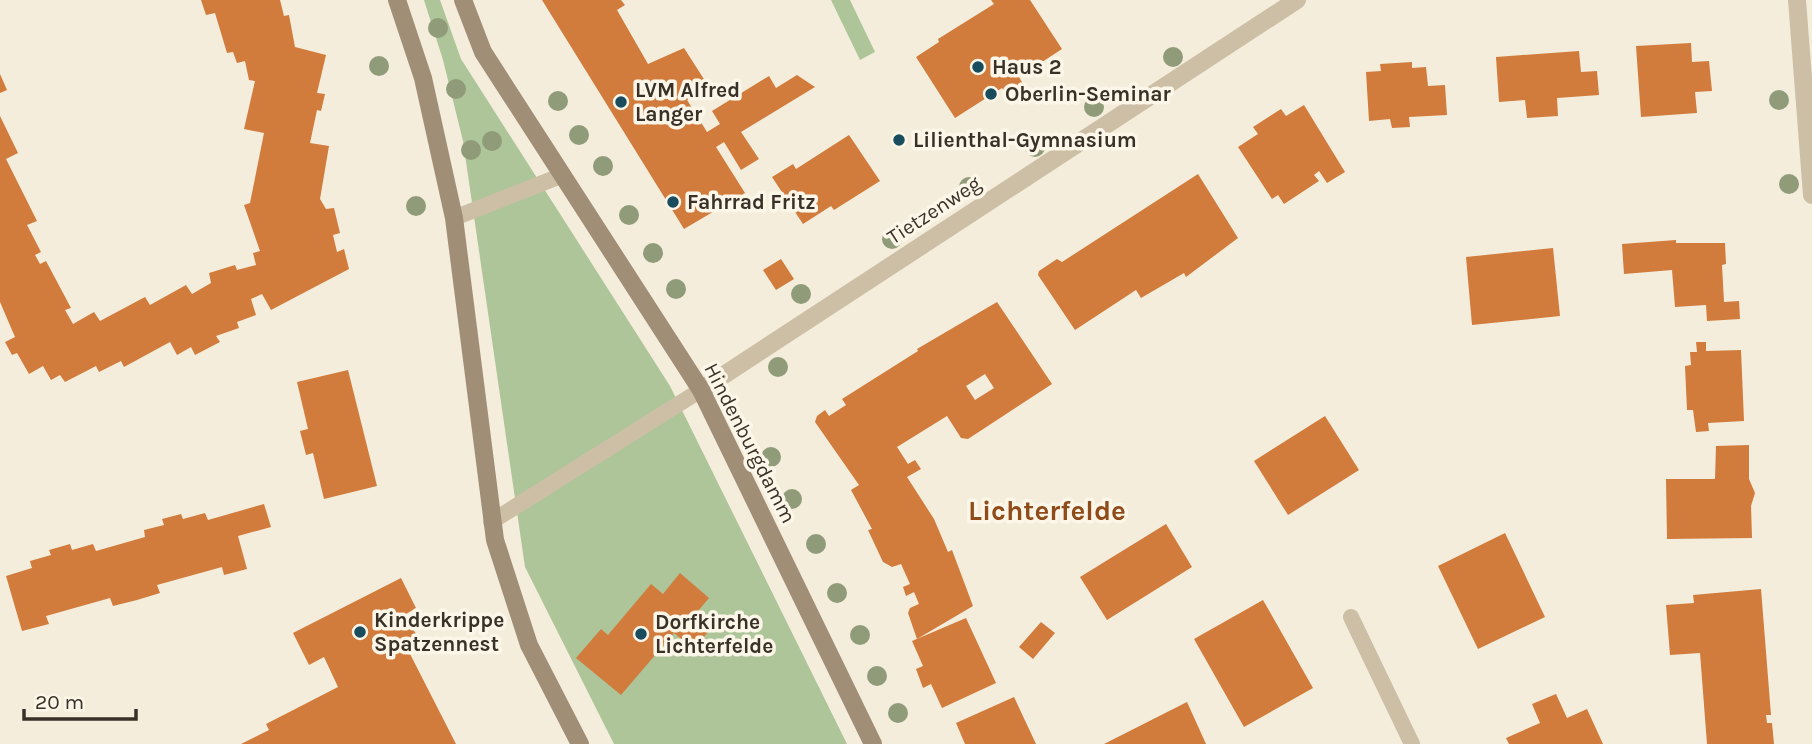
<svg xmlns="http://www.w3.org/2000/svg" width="1812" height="744" viewBox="0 0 1812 744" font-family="Karla,sans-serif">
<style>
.green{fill:#aec599}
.building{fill:#d17b3c;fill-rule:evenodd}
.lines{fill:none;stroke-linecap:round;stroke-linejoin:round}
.service{stroke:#cdbfa5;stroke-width:16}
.minor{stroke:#cdbfa5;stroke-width:18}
.secondary{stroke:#a18e76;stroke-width:18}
.tree{fill:#909c79}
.poi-dot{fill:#194d5e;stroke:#fbf6e8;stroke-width:2.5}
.labels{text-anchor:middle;stroke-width:7;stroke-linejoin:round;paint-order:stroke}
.poi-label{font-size:21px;font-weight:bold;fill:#393027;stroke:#fbf6e8;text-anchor:start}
.street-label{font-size:21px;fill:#393027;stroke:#fbf6e8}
.district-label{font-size:28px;font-weight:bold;fill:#8f4b19;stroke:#fbf6e8}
</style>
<rect width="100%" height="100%" fill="#f4eddb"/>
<g class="green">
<path d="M424,0H440L461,59L670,386L847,744H614L525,567L463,141L443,60Z"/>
<path d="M831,0H850L875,52L860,60Z"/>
</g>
<g class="building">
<path d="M201,0H280L284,16L289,15L295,47L326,55L317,93L325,94L321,111L317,110L310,143L329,146L320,199L326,209L334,208L340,233L333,235L337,252L344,249L349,269L271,310L262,294L251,299L256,315L237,322L239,328L216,336L220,342L195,355L191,347L177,355L170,342L124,367L121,361L99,372L96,366L65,382L60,375L51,380L43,366L29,374L17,353L12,355L5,342L15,337L0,302V116L18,153L6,159L37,221L27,225L41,252L35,255L40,264L46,261L71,308L65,310L73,324L94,312L100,321L145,297L150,305L186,285L192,294L211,283L209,273L235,265L237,270L256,265L253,253L260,251L244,205L250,203L264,133L244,129L255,81L249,80L245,61L237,63L233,52L227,53L215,13L206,15Z"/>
<path d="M542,0H621L625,5L617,10L648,64L684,48L709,87L687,100L707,132L720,124L712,111L769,76L776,88L797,75L815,87L741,132L759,159L741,170L724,142L716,147L745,193L684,229Z"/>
<path d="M991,0H1030L1062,49L1019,77L1024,86L1008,97L1002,88L955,118L916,57L939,42L938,39L994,4Z"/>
<path d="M1691,43L1692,62L1709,61L1712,91L1695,92L1697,113L1641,117L1636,46Z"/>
<path d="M1579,51L1581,72L1597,71L1599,95L1557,98L1558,116L1527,118L1525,100L1499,102L1496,57Z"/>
<path d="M1412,62V68L1426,67L1428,86L1445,85L1447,115L1409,117L1410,127L1392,128L1390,119L1369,121L1366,72L1381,71L1380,64Z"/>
<path d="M0,74L7,90L0,93Z"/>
<path d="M1304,105L1345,172L1327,183L1319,171L1314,175L1319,181L1284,204L1278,195L1272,199L1238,147L1258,134L1253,127L1281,109L1286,116Z"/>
<path d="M849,135L880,181L834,210L831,206L803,224L772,177L793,164L796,169Z"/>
<path d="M1198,174L1238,238L1186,277L1184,273L1141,298L1136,290L1075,330L1038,275L1039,271L1057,259L1062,262Z"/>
<path d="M1676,240V243H1725L1726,264L1722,265L1724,302L1739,301L1740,319L1707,321L1706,305L1675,307L1672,270L1624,274L1622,244Z"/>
<path d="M1553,248L1560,316L1472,325L1466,257Z"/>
<path d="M781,259L794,279L776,290L763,270Z"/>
<path d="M997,302L1052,384L968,439L961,438L947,416L897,447L908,464L915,460L921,469L907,477L934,519L948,552L952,550L973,606L917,639L908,613L910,608L919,604L914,592L906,596L903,587L910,584L901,564L892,567L883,562L868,530L872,529L851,490L859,485L815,422L817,416L825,410L829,416L846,405L842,399L918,351L917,349ZM985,374L994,388L975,400L966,386Z"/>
<path d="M1696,342H1706V351L1741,350L1744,421L1708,423L1709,431L1696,432L1693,410H1687L1685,366L1691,365L1690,352H1697Z"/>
<path d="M348,370L377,486L324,499L313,453L306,455L300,431L308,429L297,382Z"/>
<path d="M1325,416L1359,470L1288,515L1254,461Z"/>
<path d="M1749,445V479L1755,493L1751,506L1752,538L1667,539L1666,479H1715L1716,446Z"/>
<path d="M264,504L271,527L238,536L247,569L224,575L222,567L157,585L160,593L137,600L113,606L110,598L46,616L49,624L22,631L6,576L32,568L30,561L51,555L49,550L70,544L72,550L93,544L96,551L145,537L144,530L164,525L162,519L181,514L183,519L205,513L208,520Z"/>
<path d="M1166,524L1192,567L1107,620L1080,577Z"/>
<path d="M1505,533L1545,617L1478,649L1438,566Z"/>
<path d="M680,573L709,598L692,618L708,632L694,649L674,633L621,695L576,658L601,629L608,635L651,584L663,594Z"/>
<path d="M401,578L416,608L406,614L421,645L409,652L456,744H241L269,730L266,724L338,687L324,657L309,665L293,633Z"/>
<path d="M1761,589L1771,715H1766L1767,723H1772L1774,744H1707L1700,653L1670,655L1666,605L1694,603L1693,595Z"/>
<path d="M1263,600L1313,688L1244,727L1194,639Z"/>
<path d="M966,618L996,683L942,708L931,684L923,688L916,669L923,666L912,641Z"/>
<path d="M1041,622L1055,633L1033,659L1019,647Z"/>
<path d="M1556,694L1567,718L1587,709L1603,744H1509L1506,738L1540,723L1532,704Z"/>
<path d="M1014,697L1036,744H965L956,723Z"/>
<path d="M1187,702L1206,744H1104Z"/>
</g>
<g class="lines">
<g class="service">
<path d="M454,218L563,175"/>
<path d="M491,522L701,390"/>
<path d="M1351,617L1412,744"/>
</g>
<g class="minor">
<path d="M1797,0L1812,195"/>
<path d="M701,390L1297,0"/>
</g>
<g class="secondary">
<path d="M397,0L423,78L454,218L495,540L529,645L580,744"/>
<path d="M463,0L483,52L701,390L873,744"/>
</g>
</g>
<g class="tree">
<circle cx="438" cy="28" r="10"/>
<circle cx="1173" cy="57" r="10"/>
<circle cx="379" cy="66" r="10"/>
<circle cx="456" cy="89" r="10"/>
<circle cx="1779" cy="100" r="10"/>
<circle cx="558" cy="101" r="10"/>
<circle cx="1094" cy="107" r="10"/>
<circle cx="579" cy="135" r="10"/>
<circle cx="492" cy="141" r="10"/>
<circle cx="1035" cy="147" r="10"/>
<circle cx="471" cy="150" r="10"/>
<circle cx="603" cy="166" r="10"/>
<circle cx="1789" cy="184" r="10"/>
<circle cx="969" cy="187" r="10"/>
<circle cx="416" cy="206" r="10"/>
<circle cx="629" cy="215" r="10"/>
<circle cx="892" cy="239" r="10"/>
<circle cx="653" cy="253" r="10"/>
<circle cx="676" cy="289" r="10"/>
<circle cx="801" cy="294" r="10"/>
<circle cx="778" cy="367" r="10"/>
<circle cx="771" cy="457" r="10"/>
<circle cx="792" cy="499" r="10"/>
<circle cx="816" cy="544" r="10"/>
<circle cx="837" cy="593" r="10"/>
<circle cx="860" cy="635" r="10"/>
<circle cx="877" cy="676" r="10"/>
<circle cx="898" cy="713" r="10"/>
</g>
<g class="poi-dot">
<circle cx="978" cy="67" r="7"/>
<circle cx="991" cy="94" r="7"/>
<circle cx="621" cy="102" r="7"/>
<circle cx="899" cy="140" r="7"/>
<circle cx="673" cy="202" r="7"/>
<circle cx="360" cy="632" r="7"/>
<circle cx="641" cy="634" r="7"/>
</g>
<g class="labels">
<g class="poi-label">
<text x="992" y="74">Haus 2</text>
<text x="635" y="97">LVM Alfred<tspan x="635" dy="24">Langer</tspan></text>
<text x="1005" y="101">Oberlin-Seminar</text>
<text x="913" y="147">Lilienthal-Gymnasium</text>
<text x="687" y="209">Fahrrad Fritz</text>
<text x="374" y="627">Kinderkrippe<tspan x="374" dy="24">Spatzennest</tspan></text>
<text x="655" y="629">Dorfkirche<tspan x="655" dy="24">Lichterfelde</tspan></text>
</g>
<g class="street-label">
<text transform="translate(934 210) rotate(-33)" y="7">Tietzenweg</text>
<text transform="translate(750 443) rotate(63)" y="7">Hindenburgdamm</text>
</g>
<g class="district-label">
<text x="1047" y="520">Lichterfelde</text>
</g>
</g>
<path d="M24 709v10h112v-10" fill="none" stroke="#393027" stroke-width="3.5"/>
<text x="35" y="709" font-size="21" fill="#393027" stroke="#fbf6e8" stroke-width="5" paint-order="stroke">20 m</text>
</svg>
